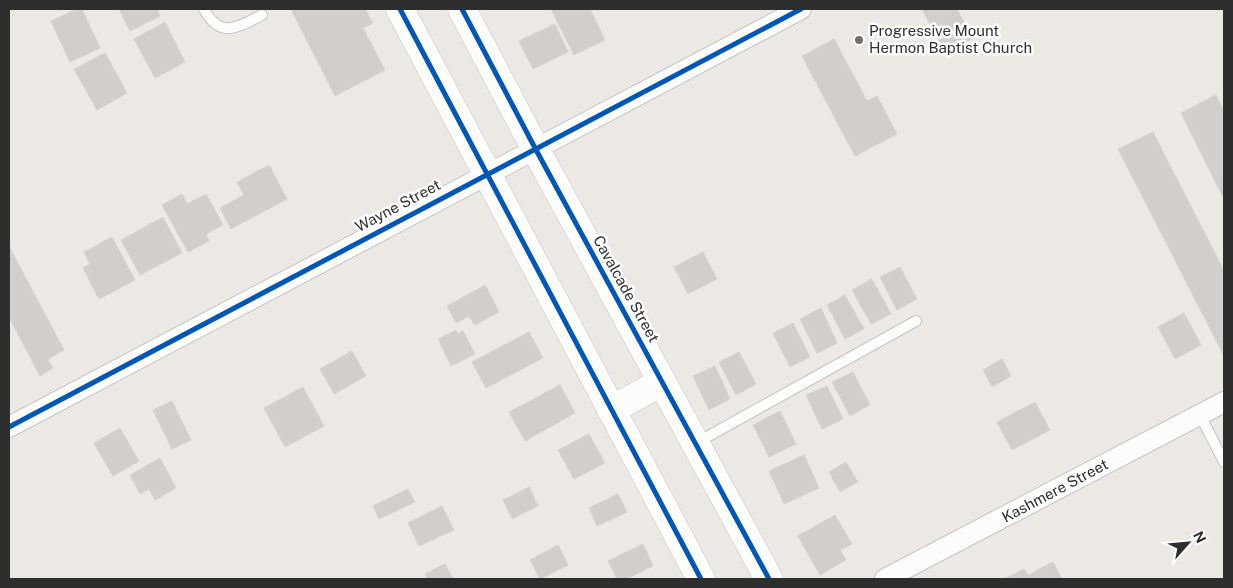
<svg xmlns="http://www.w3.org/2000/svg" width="1233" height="588" viewBox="0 0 1233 588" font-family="'Public Sans',sans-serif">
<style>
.building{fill:#d1cecb;stroke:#d7d4d0}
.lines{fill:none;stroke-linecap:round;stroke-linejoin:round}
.lane-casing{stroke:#c5c4c5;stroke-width:12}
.street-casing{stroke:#c5c4c5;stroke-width:22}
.secondary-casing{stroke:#c5c4c5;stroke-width:29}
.lane{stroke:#fcfcfb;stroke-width:10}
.street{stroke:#fcfcfb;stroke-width:20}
.secondary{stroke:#fcfcfb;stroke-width:28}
.cycleway-casing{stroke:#fff;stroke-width:8}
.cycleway{stroke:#0057b8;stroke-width:5}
.poi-dot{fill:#706f6e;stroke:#fff;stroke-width:2}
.labels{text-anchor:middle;stroke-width:5;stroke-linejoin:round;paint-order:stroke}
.poi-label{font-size:15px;fill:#2e2e2e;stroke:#fff;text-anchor:start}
.street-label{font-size:15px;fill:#2e2e2e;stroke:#fff}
</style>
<rect width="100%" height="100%" fill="#ece8e4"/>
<g class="building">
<path d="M77,9H82L100,48L70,62L51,21Z"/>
<path d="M119,9H157L160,16L130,31Z"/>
<path d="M291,9H365L373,23L363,28L385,70L335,96Z"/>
<path d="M551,9H590L605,40L574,55Z"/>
<path d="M922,9H957L965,24L938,39Z"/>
<path d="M165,22L185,62L155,78L134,39Z"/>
<path d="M555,24L568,52L533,69L519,41Z"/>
<path d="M965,27L972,39L945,52L939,40Z"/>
<path d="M834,39L867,101L877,96L897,134L855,156L802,56Z"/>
<path d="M105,53L127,93L97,110L74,69Z"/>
<path d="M1216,95L1224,111V199L1181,113Z"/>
<path d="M1153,132L1224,271V356L1118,149Z"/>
<path d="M269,165L287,199L231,229L220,208L244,195L237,182Z"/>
<path d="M182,194L187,204L206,194L223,225L206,234L209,241L188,252L162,205Z"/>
<path d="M163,217L182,253L140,275L121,240Z"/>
<path d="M112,237L135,280L99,299L83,268L90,264L84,252Z"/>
<path d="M9,246L64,350L48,359L53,368L40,376L9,317Z"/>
<path d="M703,252L717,279L688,294L674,267Z"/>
<path d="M900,267L917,299L897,310L880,277Z"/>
<path d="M872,279L891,314L871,324L852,290Z"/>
<path d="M485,285L499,312L475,325L469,316L456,323L447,306Z"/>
<path d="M845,295L864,329L845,339L827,305Z"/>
<path d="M821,308L837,343L817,353L800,319Z"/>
<path d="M1184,313L1201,345L1175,359L1158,327Z"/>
<path d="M793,323L810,357L790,367L773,333Z"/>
<path d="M456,330L458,334L463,331L475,354L451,366L438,339Z"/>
<path d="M529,332L543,358L486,388L472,362Z"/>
<path d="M352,351L366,376L334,394L320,369Z"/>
<path d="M739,352L756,384L736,395L719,362Z"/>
<path d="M1002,359L1011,376L992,387L983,370Z"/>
<path d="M715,366L730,399L709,410L693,376Z"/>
<path d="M853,372L870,405L850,416L832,382Z"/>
<path d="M560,385L575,413L525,441L509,412Z"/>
<path d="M827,386L843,419L822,429L806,395Z"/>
<path d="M303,387L324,426L285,447L264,408Z"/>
<path d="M172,401L191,440L172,449L153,410Z"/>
<path d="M1035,402L1050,430L1012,450L997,422Z"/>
<path d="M780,411L796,444L769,457L753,425Z"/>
<path d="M120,428L139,461L113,476L94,443Z"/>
<path d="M589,434L605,463L574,479L558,450Z"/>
<path d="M804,455L819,488L784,504L769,471Z"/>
<path d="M160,458L176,488L155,500L149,489L140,494L130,475Z"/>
<path d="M846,462L858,482L840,492L829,472Z"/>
<path d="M529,487L538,506L512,519L503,500Z"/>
<path d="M408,489L415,502L379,519L373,506Z"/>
<path d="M618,494L627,512L597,526L589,508Z"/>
<path d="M442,506L454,530L419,546L408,523Z"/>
<path d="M835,515L852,544L840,550L846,560L820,575L798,536Z"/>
<path d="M643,544L653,566L626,579H617L608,561Z"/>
<path d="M558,545L568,565L540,579L530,560Z"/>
<path d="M1053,562L1062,579H1004L1024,569L1028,575Z"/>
<path d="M445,564L453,579H427L425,574Z"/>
</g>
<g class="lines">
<g class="lane-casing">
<g id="lane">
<path d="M204,9C220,39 236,28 262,15"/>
<path d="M1200,415L1224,462"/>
<path d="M696,443L916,321"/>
</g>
</g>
<g class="street-casing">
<g id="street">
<path d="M9,427L801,9"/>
<path d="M885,579L1224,402"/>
</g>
</g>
<g class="secondary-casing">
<g id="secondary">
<path d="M400,9L701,579"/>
<path d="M462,9L535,148L769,579"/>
<path d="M611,410L662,382"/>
</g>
</g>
<use href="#lane" class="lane"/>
<use href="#street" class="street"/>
<use href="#secondary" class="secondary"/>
<g class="cycleway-casing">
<g id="cycleway">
<path d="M400,9L701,579"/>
<path d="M462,9L535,148L769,579"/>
<path d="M9,427L801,9"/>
</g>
</g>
<use href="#cycleway" class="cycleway"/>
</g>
<circle class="poi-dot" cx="859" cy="40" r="5"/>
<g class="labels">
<g class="poi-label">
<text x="869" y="36">Progressive Mount<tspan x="869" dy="17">Hermon Baptist Church</tspan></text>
</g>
<g class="street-label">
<text transform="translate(398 206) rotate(-28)" y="5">Wayne Street</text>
<text transform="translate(626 289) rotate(61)" y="5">Cavalcade Street</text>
<text transform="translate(1055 491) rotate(-28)" y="5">Kashmere Street</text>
</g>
</g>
<rect width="1233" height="588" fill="none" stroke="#2e2e2e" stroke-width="20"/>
<g transform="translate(1188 543) rotate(63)" stroke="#ffffff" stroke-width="4" paint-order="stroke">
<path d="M0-4L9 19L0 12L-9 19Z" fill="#2e2e2e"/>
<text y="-8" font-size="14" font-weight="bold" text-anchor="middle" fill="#2e2e2e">N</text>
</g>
</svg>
